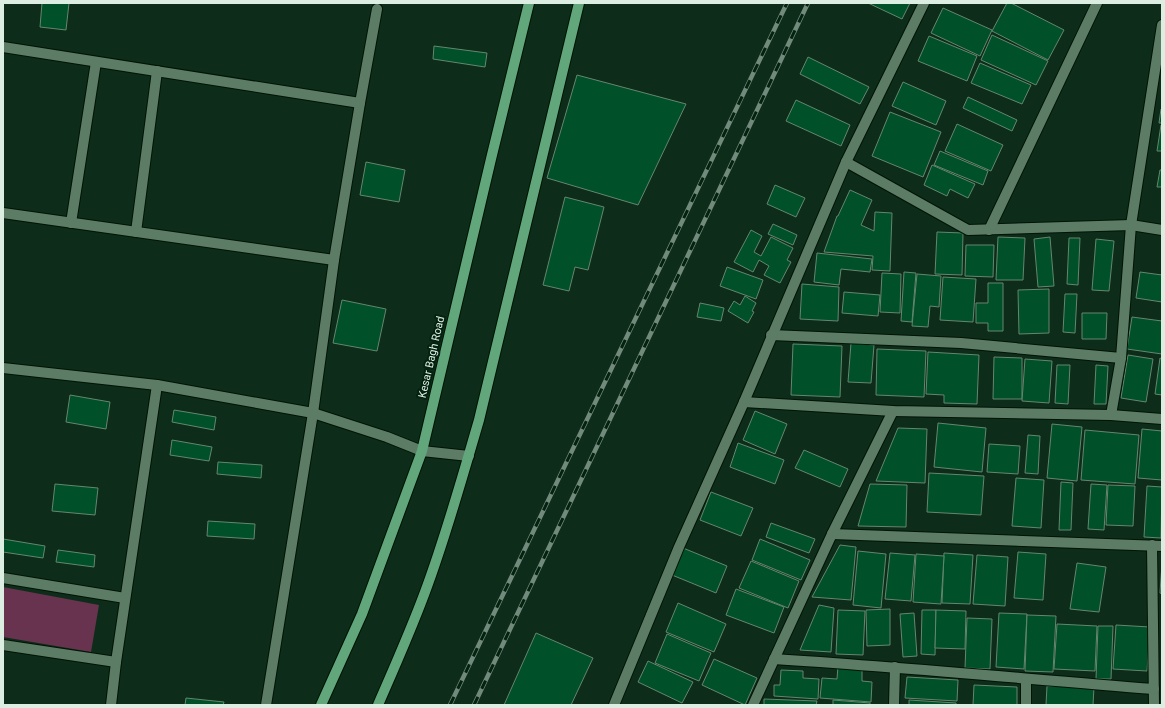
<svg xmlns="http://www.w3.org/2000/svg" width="1165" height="708" viewBox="0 0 1165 708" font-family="Roboto,sans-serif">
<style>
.green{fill:#68334f}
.building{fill:#005029;stroke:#65866f}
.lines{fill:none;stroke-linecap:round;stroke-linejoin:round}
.minor-casing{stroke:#001405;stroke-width:12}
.major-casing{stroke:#001405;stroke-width:12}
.minor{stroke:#5c7c66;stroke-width:10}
.major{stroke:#62a77b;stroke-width:10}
.rail-casing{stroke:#728a7b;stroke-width:4.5}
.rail{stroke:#042210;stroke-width:3;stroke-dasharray:9;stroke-linecap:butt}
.labels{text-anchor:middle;stroke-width:4;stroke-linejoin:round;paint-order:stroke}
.street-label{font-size:11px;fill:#dceee1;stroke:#042210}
</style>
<rect width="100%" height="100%" fill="#0e2c1a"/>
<path class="green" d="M3,587L99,605L91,652L3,637Z"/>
<g class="building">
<path d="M42,3H69L66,30L40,27Z"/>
<path d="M868,3H910L902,19Z"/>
<path d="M1007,3H1011L1064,30L1048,60L992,31Z"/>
<path d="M943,8L992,30L980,56L931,33Z"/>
<path d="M992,35L1048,61L1036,85L981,60Z"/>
<path d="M929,36L977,56L967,81L918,61Z"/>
<path d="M434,46L487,53L485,67L433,59Z"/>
<path d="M808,57L869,87L860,104L800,74Z"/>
<path d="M980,63L1031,85L1022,104L971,83Z"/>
<path d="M577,75L686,104L638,205L547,178Z"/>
<path d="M903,82L946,101L936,125L892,106Z"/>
<path d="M968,97L1017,120L1012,131L963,108Z"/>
<path d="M796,100L850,125L841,146L786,121Z"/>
<path d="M1161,109L1162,110V123H1159Z"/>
<path d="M890,112L941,132L923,177L872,156Z"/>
<path d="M957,124L1003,145L991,171L945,151Z"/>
<path d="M1161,125L1162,126V151H1157Z"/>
<path d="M940,151L988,171L983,185L934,165Z"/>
<path d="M366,162L405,170L399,202L360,195Z"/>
<path d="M932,165L975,184L968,198L950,189L947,196L924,185Z"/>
<path d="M1160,170H1162V187H1157Z"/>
<path d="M775,185L805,198L796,217L767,204Z"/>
<path d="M850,190L872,200L861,225L874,231L875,212L892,213L890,271L872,270L873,256L824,252L837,216H838Z"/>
<path d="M565,197L604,207L588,270L575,267L569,291L543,285Z"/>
<path d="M773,224L797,235L793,245L768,234Z"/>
<path d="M751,230L762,236L754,252L761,256L771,237L793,248L787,260L791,262L780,283L764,275L769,266L759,260L753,272L734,262Z"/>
<path d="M937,232L963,233L962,275L935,274Z"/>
<path d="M998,237L1025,238L1023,280H996Z"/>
<path d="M1050,237L1054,286L1038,287L1034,239Z"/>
<path d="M1069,238H1080L1078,285L1067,284Z"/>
<path d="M1096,239L1114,241L1109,291L1092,290Z"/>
<path d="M966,245H994L993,277L965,276Z"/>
<path d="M817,253L872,259L870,272L841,269L839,285L814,282Z"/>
<path d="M727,267L763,280L756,299L720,286Z"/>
<path d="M904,272L916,273L912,322L901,321Z"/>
<path d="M1140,272L1162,275V302L1136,298Z"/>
<path d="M882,273L901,274L900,313L880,312Z"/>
<path d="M917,274L941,276L939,307L930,306L928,327L912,326Z"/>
<path d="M943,277L976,279L973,322L940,320Z"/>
<path d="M988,283H1003V331H988V323H976V303H988Z"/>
<path d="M802,284L839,287L838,321L800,319Z"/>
<path d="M1049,289V333L1019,334L1018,290Z"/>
<path d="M844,292L880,295L878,316L842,313Z"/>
<path d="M1065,294H1077L1075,333L1063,332Z"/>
<path d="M745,296L756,303L752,311L754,312L748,323L728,311L734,301L740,305Z"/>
<path d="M342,300L386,309L377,351L333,343Z"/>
<path d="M700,303L724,308L721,321L697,317Z"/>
<path d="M1082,313H1107L1106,339H1082Z"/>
<path d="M1132,317L1162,321V354L1127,349Z"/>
<path d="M851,343L874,345L871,383L848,382Z"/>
<path d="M793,344L842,346L840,397L791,395Z"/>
<path d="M877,349L926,351L924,397L876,395Z"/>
<path d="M928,352L979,355L977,404L944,403V395L926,394Z"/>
<path d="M1128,355L1153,359L1146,402L1121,398Z"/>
<path d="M994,357L1022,358V399H993Z"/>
<path d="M1160,358L1162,359V395L1155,394Z"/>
<path d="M1025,359L1052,361L1049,403L1022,401Z"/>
<path d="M1057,365H1070L1068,404L1055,403Z"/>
<path d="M1096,365L1108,366L1106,404H1094Z"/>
<path d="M70,395L110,402L106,429L66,422Z"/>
<path d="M174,410L216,417L214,430L172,422Z"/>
<path d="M755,411L787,424L775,454L743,440Z"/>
<path d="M938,423L986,428L982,472L934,467Z"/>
<path d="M1052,424L1082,427L1077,481L1047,478Z"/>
<path d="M898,428L927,429L925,483L876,481Z"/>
<path d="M1142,429L1162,431V480L1138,478Z"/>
<path d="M1085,430L1139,435L1135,484L1081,480Z"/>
<path d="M1028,435L1040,436L1038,474L1025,473Z"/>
<path d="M172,440L212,447L209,461L170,455Z"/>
<path d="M738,443L784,460L775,484L730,467Z"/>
<path d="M989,444L1020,446L1018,474L987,472Z"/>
<path d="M804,450L848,469L840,487L795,468Z"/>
<path d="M218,462L262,465L261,478L217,474Z"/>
<path d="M929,473L984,476L981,515L927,512Z"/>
<path d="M1016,478L1044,480L1041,528L1012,526Z"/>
<path d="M1061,482L1073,483L1071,530H1059Z"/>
<path d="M55,484L98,488L95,515L52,511Z"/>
<path d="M870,484L907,485L906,527L858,526Z"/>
<path d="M1091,484L1107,485L1104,530L1088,529Z"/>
<path d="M1108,485L1135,486L1133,526L1106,525Z"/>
<path d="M1147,486L1162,487L1161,538L1144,537Z"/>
<path d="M711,492L753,508L741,536L700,520Z"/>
<path d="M208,521L255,524L254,539L207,536Z"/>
<path d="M771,523L815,539L809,553L766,537Z"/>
<path d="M3,539L45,546L43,558L3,552Z"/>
<path d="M760,539L810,560L801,580L752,560Z"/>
<path d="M840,545L856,547L851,600L812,597Z"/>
<path d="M683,548L727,566L716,593L672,575Z"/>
<path d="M58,550L95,555L94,567L56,562Z"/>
<path d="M858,551L886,554L881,608L853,605Z"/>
<path d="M1018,552L1046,554L1043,600L1014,598Z"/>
<path d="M890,553L915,555L911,601L885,599Z"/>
<path d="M944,553L973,555L970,604L942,603Z"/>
<path d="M916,554L944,556L941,604L913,602Z"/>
<path d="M977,555L1008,557L1005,606L973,604Z"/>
<path d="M751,561L799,581L788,608L739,588Z"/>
<path d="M1077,563L1106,567L1099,612L1070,609Z"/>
<path d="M1162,563V594L1160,593Z"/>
<path d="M736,589L784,607L774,633L726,615Z"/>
<path d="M678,603L726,624L714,652L666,632Z"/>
<path d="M819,605L834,608L831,652L800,650Z"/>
<path d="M890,609V645L867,646L866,610Z"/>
<path d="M838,610L865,611L863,655L836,654Z"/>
<path d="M922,610H936L935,655L921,654Z"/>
<path d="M936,610L966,611L965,649L935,648Z"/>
<path d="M914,613L917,656L903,657L900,614Z"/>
<path d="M999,613L1027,614L1024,669L996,667Z"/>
<path d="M1027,615L1056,616L1053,672L1025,671Z"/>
<path d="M967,618L992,619L990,669L965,668Z"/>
<path d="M1057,624L1097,626L1095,671L1054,669Z"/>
<path d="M1116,625L1150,627L1147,671L1113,669Z"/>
<path d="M1098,626H1113L1111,679H1096Z"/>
<path d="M536,633L593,658L571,705H504Z"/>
<path d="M667,634L711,653L699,681L655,663Z"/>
<path d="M714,659L757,678L745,705L702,685Z"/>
<path d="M648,661L693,682L682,703L638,682Z"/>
<path d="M838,666L862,668V681L872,682L871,702L820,698L822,678L837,679Z"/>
<path d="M781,670L803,671V678L819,679L818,699L774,696V685H780Z"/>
<path d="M907,677L958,680L957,701L905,698Z"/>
<path d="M974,685L1017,687V705H973Z"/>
<path d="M1047,686L1094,687L1093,705H1046Z"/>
<path d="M186,698L224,702L223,705H185Z"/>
<path d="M764,699L817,701L816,705H764Z"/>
<path d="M833,700L870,703V705H833Z"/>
<path d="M909,700L956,703V705H909Z"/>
</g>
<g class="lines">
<g class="minor-casing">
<g id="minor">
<path d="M3,47L360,103"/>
<path d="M846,162L968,230L1131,225L1162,230"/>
<path d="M3,213L334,260"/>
<path d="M71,223L96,62"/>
<path d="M989,230L1097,3"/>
<path d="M136,232L157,71"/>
<path d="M771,335L961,343L1121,358"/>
<path d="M3,368L157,385L313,413L387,437L422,451L469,456"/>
<path d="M744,402L893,411L1111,415L1162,419"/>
<path d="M1111,415L1121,358L1131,225L1162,25"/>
<path d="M832,534L1162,546"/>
<path d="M1152,545L1154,705"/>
<path d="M3,578L125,598"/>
<path d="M3,645L116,662"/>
<path d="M774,659C901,667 1027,679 1154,689"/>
<path d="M1026,679V705"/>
<path d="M111,705L116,662L157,385"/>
<path d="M266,705L313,413L334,260L360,103L377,9"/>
<path d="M614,705L679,547L744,402L846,162L924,3"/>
<path d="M753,705L832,534L893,411"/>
<path d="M894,705L895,667"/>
</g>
</g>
<g class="major-casing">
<g id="major">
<path d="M321,705L362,614L422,451L491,159L529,3"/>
<path d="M378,705C394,668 411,630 425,592C446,536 462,478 479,420L579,3"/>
</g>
</g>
<use href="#minor" class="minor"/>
<use href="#major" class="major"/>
<g class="rail-casing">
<g id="rail">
<path d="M450,705L787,3"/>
<path d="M474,705L808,3"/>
</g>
</g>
<use href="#rail" class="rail"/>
</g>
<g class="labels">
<g class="street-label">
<text transform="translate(431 357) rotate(-77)" y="4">Kesar Bagh Road</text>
</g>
</g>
<rect width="1165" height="708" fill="none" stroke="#dceee1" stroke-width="8"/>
</svg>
